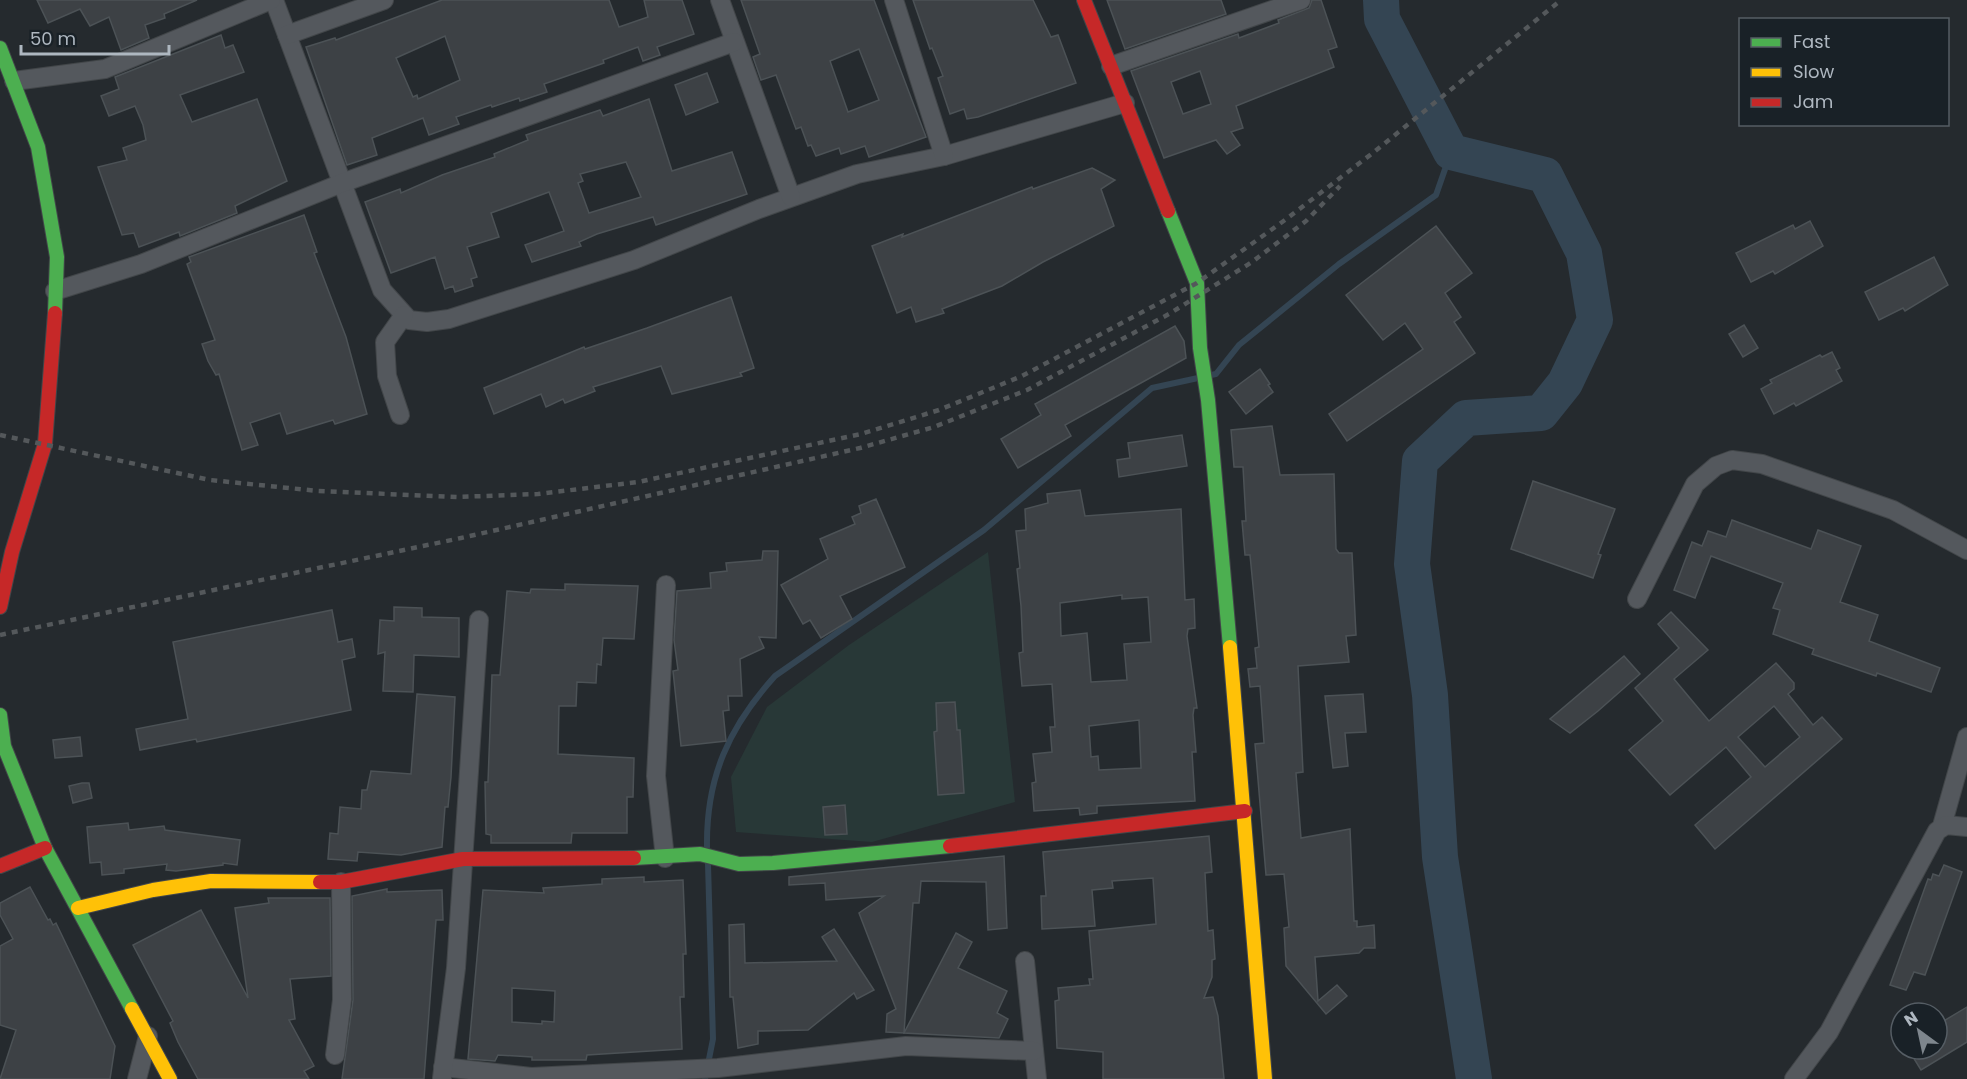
<svg xmlns="http://www.w3.org/2000/svg" width="1967" height="1079" viewBox="0 0 1967 1079" font-family="Poppins,sans-serif">
<style>
.green{fill:#283837}
.lines{fill:none;stroke-linecap:round;stroke-linejoin:round}
.stream{stroke:#344553;stroke-width:6}
.river{stroke:#344553;stroke-width:36}
.building{fill:#3d4145;stroke:#4c5256;stroke-width:1.5;fill-rule:evenodd}
.street-casing{stroke:#424649;stroke-width:20}
.fast-casing{stroke:#424649;stroke-width:16}
.slow-casing{stroke:#424649;stroke-width:16}
.jam-casing{stroke:#424649;stroke-width:16}
.street{stroke:#54585d;stroke-width:18}
.fast{stroke:#4caf50;stroke-width:14}
.slow{stroke:#ffc107;stroke-width:14}
.jam{stroke:#c62828;stroke-width:14}
.rail{stroke:#54585b;stroke-width:4.5;stroke-dasharray:6 6;stroke-linecap:butt}
</style>
<rect width="100%" height="100%" fill="#252a2e"/>
<path class="green" d="M988,552L1015,802L872,842L736,832L731,777L767,707L849,645Z"/>
<g class="lines">
<g class="stream">
<path d="M1211,375L1216,374L1239,345L1339,264L1436,195L1451,152"/>
<path d="M707,847C706,777 729,727 775,676L984,530L1152,388L1198,378"/>
<path d="M705,1079L713,1039L708,864"/>
</g>
<path class="river" d="M1381,0L1382,19L1451,152L1545,175L1584,253L1595,320L1565,383L1541,413L1466,418L1420,461L1412,564L1430,695L1440,857L1474,1079"/>
</g>
<g class="building">
<path d="M37,0H197L164,14L165,18L145,25L149,38L121,50L109,17L90,26L80,9L48,23Z"/>
<path d="M442,0H609L619,27L648,17L644,0H682L694,34L657,47L660,55L643,61L638,47L603,60L604,63L544,84L547,92L520,101L519,98L492,107L491,105L456,117L459,124L429,135L423,118L372,138L377,155L347,165L306,47L335,38L336,40ZM445,36L460,80L418,99L417,95L413,97L396,58Z"/>
<path d="M741,0H874L926,137L869,157L865,146L841,154L839,148L816,156L811,145L808,146L801,127L796,129L776,75L761,80L753,57L760,54ZM859,49L879,100L848,112L830,61Z"/>
<path d="M913,0H1033L1051,37L1058,35L1076,83L978,117L967,119L964,109L950,114L938,78L943,76L932,48L930,49Z"/>
<path d="M1107,0H1221L1226,14L1125,49Z"/>
<path d="M1312,0H1321L1337,47L1328,50L1334,67L1236,106L1243,128L1231,132L1240,145L1227,154L1216,140L1164,158L1131,71L1238,34L1239,38L1279,23L1278,20L1309,8ZM1200,71L1211,104L1183,114L1171,82Z"/>
<path d="M221,35L225,48L233,45L244,72L180,95L192,122L257,99L287,181L235,206L237,213L180,236L179,232L139,247L134,233L122,235L98,167L127,160L123,148L146,140L143,125L135,106L109,116L101,96L119,89L115,77Z"/>
<path d="M707,73L718,102L686,115L675,85Z"/>
<path d="M649,99L672,171L732,152L747,194L656,225L653,217L597,234L579,242L581,246L532,262L525,245L564,231L549,192L491,213L499,237L467,247L477,277L471,279L473,286L455,292L453,286L445,289L435,257L391,273L365,202L400,189L401,193L442,175L495,157L494,154L528,140L526,135L600,110L603,116ZM626,162L641,197L589,213L578,183L583,181L580,174Z"/>
<path d="M1092,168L1115,180L1101,189L1114,226L1043,262L1002,286L942,309L944,313L916,322L911,307L897,313L872,246L903,234L902,237L1032,187L1033,189Z"/>
<path d="M304,215L317,252L314,253L346,337L367,414L335,424L333,420L287,434L280,413L250,423L258,445L242,450L219,374L216,375L208,361L202,344L215,340L187,264L191,262L189,257Z"/>
<path d="M1810,221L1823,246L1775,274L1773,271L1751,282L1736,253L1793,225L1795,229Z"/>
<path d="M1436,226L1472,273L1445,293L1461,317L1454,322L1475,353L1347,441L1329,414L1423,349L1405,323L1383,340L1346,295Z"/>
<path d="M1934,257L1948,285L1905,311L1903,308L1879,320L1865,292Z"/>
<path d="M731,297L754,368L740,373L742,376L672,394L661,366L593,387L595,391L565,403L563,399L546,407L541,394L494,414L484,388L584,347L585,349L647,328Z"/>
<path d="M1744,325L1758,348L1743,357L1729,334Z"/>
<path d="M1175,326L1184,341L1186,358L1065,425L1071,436L1018,468L1001,439L1041,415L1035,404Z"/>
<path d="M1832,352L1840,368L1836,370L1842,381L1796,406L1794,403L1774,414L1761,389L1772,383L1770,380L1820,355L1822,357Z"/>
<path d="M1260,369L1270,384L1268,385L1273,392L1246,414L1229,392Z"/>
<path d="M1272,426L1280,475L1334,474L1336,549L1339,553H1352L1356,635L1346,636L1349,662L1298,666L1303,772L1296,773L1301,838L1350,829L1354,921H1357V927L1374,925L1375,948H1364L1359,953L1315,957L1318,1001L1337,985L1347,996L1326,1014L1286,966L1284,928L1289,927L1284,874L1266,875L1255,744L1264,743L1260,686L1250,687L1248,669L1257,668L1255,648L1259,647L1250,555H1245L1242,521H1246L1243,467H1234L1231,430Z"/>
<path d="M1182,435L1187,466L1119,477L1117,460L1130,458L1128,443Z"/>
<path d="M1533,481L1615,509L1598,554L1601,555L1593,578L1511,549Z"/>
<path d="M1080,490L1085,516L1181,509L1185,600L1194,599L1195,628L1188,629L1187,636L1197,708H1194L1193,715L1196,752H1192L1195,801L1097,806V813L1080,815L1079,808L1034,811L1032,783L1036,782L1033,754L1052,752L1050,727H1055L1052,684L1022,686L1019,653L1023,652L1021,606L1017,569L1020,568L1016,531L1026,530L1025,509L1048,503L1047,494ZM1122,595V599L1148,597L1151,642L1124,644L1127,680L1091,682L1087,633L1061,636L1060,603ZM1139,720L1141,768L1099,770L1098,756L1091,757L1089,726Z"/>
<path d="M876,499L905,567L840,596L852,619L821,638L810,620L803,624L781,585L828,559L820,539L855,524L852,517L861,513L859,506Z"/>
<path d="M1732,520L1811,549L1818,530L1861,546L1840,602L1878,615L1869,641L1940,668L1931,692L1877,673L1876,676L1812,654L1814,649L1773,634L1780,610L1773,608L1783,583L1711,556L1695,598L1674,590L1692,542L1702,546L1708,531L1726,537Z"/>
<path d="M763,551H778L776,638L759,637L764,648L740,659L742,696H728L729,710L723,711L726,741L681,746L673,671L678,670L674,640L677,591L711,588L710,573L727,571L726,563L762,560Z"/>
<path d="M565,584L638,586L634,639L603,638L601,665L597,664L596,683L577,682L576,706H559L558,754L634,758L633,797H627V833H572L571,843H491V835L486,834L485,782H488L492,675H500L507,591L530,593L531,589L565,590Z"/>
<path d="M394,607L422,608V617L459,618V657L414,655L413,692L383,691L385,652L378,654L380,620L394,621Z"/>
<path d="M332,610L338,642L352,639L355,657L342,660L351,710L197,742L196,739L140,750L136,729L188,719L173,642Z"/>
<path d="M1671,612L1708,650L1674,679L1709,721L1776,663L1794,683V689L1788,694L1813,725L1822,717L1842,739L1715,849L1695,825L1751,777L1726,747L1670,795L1629,750L1663,721L1635,688L1679,648L1658,624ZM1774,706L1800,737L1765,767L1738,737Z"/>
<path d="M1624,656L1640,674L1598,711L1570,733L1550,719Z"/>
<path d="M417,694L455,697L451,777L448,807H445L442,847L401,855L358,852L357,861L328,859L330,833L338,834L340,807L361,809L362,790H367L371,771L411,774Z"/>
<path d="M1363,694L1366,732L1345,733L1348,766L1333,768L1325,696Z"/>
<path d="M955,702L957,730H960L964,793L938,795L934,732L937,731L936,703Z"/>
<path d="M80,737L82,756L55,758L53,740Z"/>
<path d="M82,783H89L92,798L73,803L69,786Z"/>
<path d="M845,805L847,834L825,835L823,807Z"/>
<path d="M128,823L129,830L164,826L165,830L240,840L237,865L223,863V865L176,871L166,870L167,864L124,869V873L102,875L101,862L90,863L87,827Z"/>
<path d="M1209,836L1212,872L1205,873L1208,931L1213,930L1215,959L1212,960V977L1204,998L1213,997L1218,1016L1224,1079H1103V1052L1057,1048L1055,1001L1059,1000L1058,988L1090,985L1089,979H1093L1089,931L1156,924L1153,878L1112,881L1113,888L1092,890L1095,926L1042,929L1041,896H1046L1043,852Z"/>
<path d="M1004,856L1007,928L988,930L986,882L921,881L919,903H913L904,1033L886,1032L887,1014L896,1009L859,913L884,896L826,900L825,883L789,885V877Z"/>
<path d="M1944,865L1962,872L1925,975L1914,972L1906,990L1890,985L1928,879L1931,880L1933,874L1939,876Z"/>
<path d="M644,877V882L683,880L686,954H683L684,997H680L682,1049L587,1055L586,1060H532V1057L498,1055L495,1061L468,1059L483,890L544,893L543,888L602,884V879ZM512,988L555,991L554,1022L542,1021V1024L512,1022Z"/>
<path d="M30,887L48,920L50,919L53,925L56,923L115,1046L110,1079H0L16,1030L0,1025V946L13,939L0,915V903Z"/>
<path d="M387,889V892L442,890L443,920H436L424,1079H342L353,1000L352,896Z"/>
<path d="M268,898H330L331,976L290,979L295,1019L289,1020L314,1066L304,1071L309,1079H198L178,1042L170,1023L173,1021L133,945L201,910L248,998L235,908L269,903Z"/>
<path d="M744,924L745,963L837,961L822,937L834,929L874,990L857,999L854,993L808,1030L758,1031V1044L738,1048L733,997H730L729,925Z"/>
<path d="M956,933L972,942L958,968L1007,991L997,1013L1008,1019L999,1038L904,1033Z"/>
<path d="M1967,1007V1042L1921,1070L1908,1049H1937V1025Z"/>
</g>
<g class="lines">
<g class="street-casing">
<g id="street">
<path d="M274,0L382,290L409,320L427,322L449,319L634,260L759,209L857,174L944,156L1125,103"/>
<path d="M720,0L791,197"/>
<path d="M894,0L944,156"/>
<path d="M287,35L384,0"/>
<path d="M1111,66L1301,0"/>
<path d="M14,81L105,69L271,0"/>
<path d="M55,291L141,264L342,183L734,42"/>
<path d="M400,415L387,376L385,342L404,315"/>
<path d="M1637,599L1695,484L1716,466L1732,460L1762,464L1893,510L1967,550"/>
<path d="M1942,826L1967,737"/>
<path d="M665,858L656,776L666,585"/>
<path d="M1025,961L1037,1079"/>
<path d="M335,1055L342,1000L341,882"/>
<path d="M443,1067L531,1077L718,1068L906,1046L1034,1051"/>
<path d="M442,1078L456,968L479,620"/>
<path d="M137,1079L148,1036"/>
<path d="M1794,1079L1829,1032L1937,831L1946,825L1967,827"/>
</g>
</g>
<g class="fast-casing">
<g id="fast">
<path d="M0,48L38,147L57,257L55,313"/>
<path d="M1168,211L1197,283L1200,348L1208,400L1230,647"/>
<path d="M0,715L4,746L45,848L132,1009"/>
<path d="M634,858L700,854L739,864L773,863L950,846"/>
</g>
</g>
<g class="slow-casing">
<g id="slow">
<path d="M1230,647L1265,1079"/>
<path d="M78,908L153,890L211,881L320,882"/>
<path d="M132,1009L170,1079"/>
</g>
</g>
<g class="jam-casing">
<g id="jam">
<path d="M1084,0L1168,211"/>
<path d="M0,607L12,552L45,444L55,313"/>
<path d="M950,846L1245,811"/>
<path d="M0,866L45,848"/>
<path d="M320,882H341L463,859L634,858"/>
</g>
</g>
<use href="#street" class="street"/>
<use href="#fast" class="fast"/>
<use href="#slow" class="slow"/>
<use href="#jam" class="jam"/>
<g class="rail">
<path d="M0,435L210,480L318,491L457,497L538,494L638,482L861,434L939,410L1022,376L1197,283L1285,220L1374,152L1561,0"/>
<path d="M0,635L461,538L860,448L934,427L1027,390L1169,314L1252,262L1306,221L1340,186"/>
</g>
</g>
<rect x="1739" y="18" width="210" height="108" fill="#192127" stroke="#555d64" stroke-width="1.5"/>
<rect x="1751" y="38" width="30" height="9" fill="#4caf50" stroke="#555d64" stroke-width="1.5"/>
<text x="1793" y="48" font-size="18" fill="#aeb7c0">Fast</text>
<rect x="1751" y="68" width="30" height="9" fill="#ffc107" stroke="#555d64" stroke-width="1.5"/>
<text x="1793" y="78" font-size="18" fill="#aeb7c0">Slow</text>
<rect x="1751" y="98" width="30" height="9" fill="#c62828" stroke="#555d64" stroke-width="1.5"/>
<text x="1793" y="108" font-size="18" fill="#aeb7c0">Jam</text>
<g transform="translate(1919 1031) rotate(327)"><circle r="28" fill="#192127" stroke="#555d64" stroke-width="1.5"/>
<path d="M0-4.5L10 22L0 15L-10 22Z" fill="#7e868d"/>
<text y="-9" font-size="16" font-weight="bold" text-anchor="middle" fill="#aeb7c0">N</text>
</g>
<path d="M21 45v9h148v-9" fill="none" stroke="#aeb7c0" stroke-width="3"/>
<text x="30" y="45" font-size="18" fill="#aeb7c0" stroke="#192127" stroke-width="4.5" paint-order="stroke">50 m</text>
</svg>
